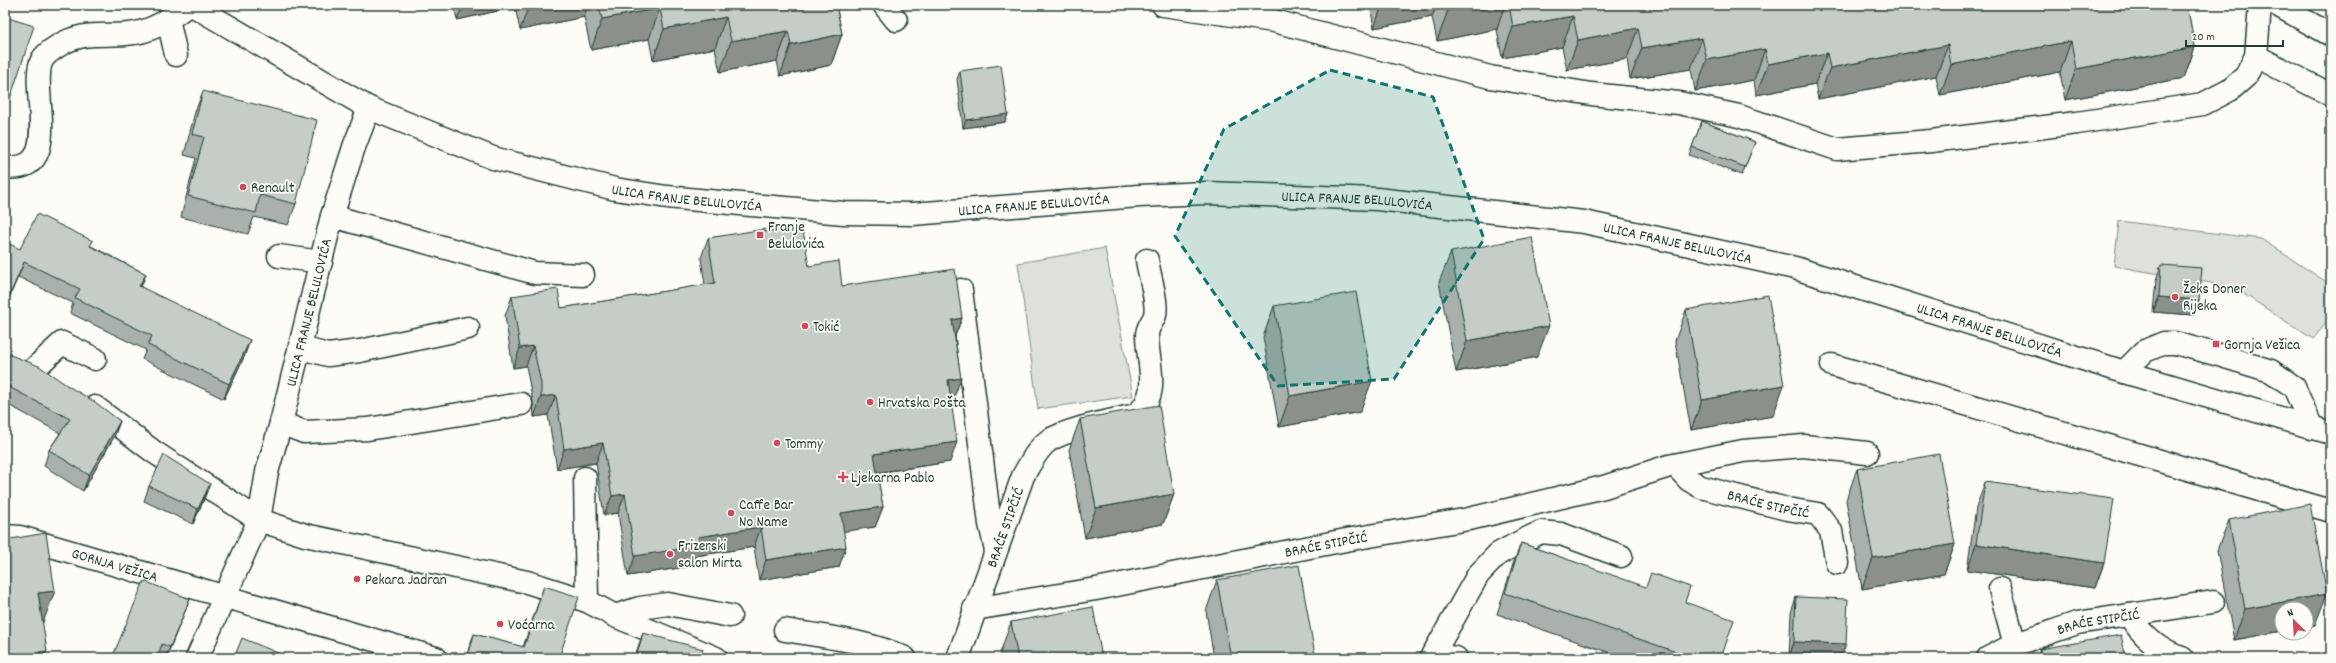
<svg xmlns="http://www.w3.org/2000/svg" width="2336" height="663" viewBox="0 0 2336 663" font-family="Dekko,sans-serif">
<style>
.green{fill:#dde0db;stroke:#7e8e88}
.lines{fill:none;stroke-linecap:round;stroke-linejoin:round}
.minor-casing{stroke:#1f3d34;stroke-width:25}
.minor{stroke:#fdfcf7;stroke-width:22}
.wall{fill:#aab0ab;stroke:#1f3d34}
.shaded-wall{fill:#8b908b;stroke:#1f3d34}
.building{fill:#c6cdc7;stroke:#1f3d34}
.marked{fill:#0f766e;fill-opacity:0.2;stroke:#0f766e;stroke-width:3;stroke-dasharray:8 5;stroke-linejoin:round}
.poi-dot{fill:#d1495b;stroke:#fdfcf7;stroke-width:1.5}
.labels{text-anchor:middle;stroke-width:3.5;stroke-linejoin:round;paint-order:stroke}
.poi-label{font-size:15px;fill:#1f3d34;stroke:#fdfcf7;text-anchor:start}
.street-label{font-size:15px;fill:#1f3d34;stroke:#fdfcf7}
</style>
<rect width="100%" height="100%" fill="#fdfcf7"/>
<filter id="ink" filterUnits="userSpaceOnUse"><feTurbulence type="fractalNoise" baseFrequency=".025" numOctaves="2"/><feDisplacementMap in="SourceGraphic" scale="8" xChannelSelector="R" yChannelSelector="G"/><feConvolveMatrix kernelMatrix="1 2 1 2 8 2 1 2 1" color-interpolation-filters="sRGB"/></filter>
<g filter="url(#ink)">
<g class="green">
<path d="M2119,221L2261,239L2331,285V317L2313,339L2233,287L2114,266Z"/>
<path d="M1105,248L1133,396L1038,409L1018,263Z"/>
</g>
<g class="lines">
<g class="minor-casing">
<g id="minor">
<path id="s1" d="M192,5L369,108L493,158L615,189L667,197L751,205L844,213L913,214L1139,196L1206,193L1377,199L1584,222L1795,268L2124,372L2331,433"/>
<path d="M884,5L896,20"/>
<path d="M1163,5L1274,21L1490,77L1591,94L1679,103L1739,116L1837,149L1931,141L2077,123L2203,104L2230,90L2246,76L2256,56L2260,5"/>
<path d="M2277,5L2331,35"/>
<path d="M168,19L176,55"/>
<path d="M2256,56L2331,95"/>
<path d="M5,167C66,175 28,86 42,60C45,55 53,49 58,46C85,29 106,38 135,33C156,30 172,17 188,5"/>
<path d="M332,216L535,273L583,275"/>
<path d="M279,256L321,262"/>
<path d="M961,290L990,524L996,550"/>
<path d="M301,348L328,355L360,351L468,328"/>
<path d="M1832,365L2331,511"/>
<path d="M35,368L62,343L95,359"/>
<path d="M2124,372L2145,351L2164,343H2175L2222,356L2271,371L2294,387L2312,428"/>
<path d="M95,407L154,452L259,520L305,535L527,582L587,601L615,616L716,658"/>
<path d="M281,423L304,432L368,429L521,404"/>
<path id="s2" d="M1675,465L1689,480L1701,487L1787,509L1818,514L1831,531L1837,563"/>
<path d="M585,478L587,601"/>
<path id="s3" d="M5,536L20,537L436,658"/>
<path d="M2000,589L2015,645"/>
<path id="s4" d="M974,609L1096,589L1346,540L1469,519L1604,487L1669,466L1743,451L1804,446L1867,453"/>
<path d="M2129,615C2142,636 2159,651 2182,658"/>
<path d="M615,616L640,608L668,604L730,616"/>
<path d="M785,630C825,637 868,641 905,658"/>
<path d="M1433,654L1456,658"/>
<path id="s5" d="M197,658L259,520L267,472L281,423L332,216L354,147L369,108"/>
<path id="s6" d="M958,658L1023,476C1030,464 1037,449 1048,441C1069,428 1111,421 1136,415C1162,393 1147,363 1147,335C1147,327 1153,322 1155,315C1158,302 1149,274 1147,260"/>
<path d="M1431,658L1478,575L1498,554L1524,540L1541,532L1561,534L1621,556"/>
<path id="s7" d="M1988,658L2011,646L2077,623L2213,602"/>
</g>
</g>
<use href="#minor" class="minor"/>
</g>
<g class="wall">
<path d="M454,5H836L842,34L831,65L780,76L777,61L720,72L715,48L653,60L649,39L591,50L584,17L520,30L515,7L457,20Z"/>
<path d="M1370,5H2187L2195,47L2184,78L2065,100L2060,72L1940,95L1936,76L1818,99L1815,84L1756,95L1754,80L1695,91L1691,69L1630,79L1627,59L1567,70L1562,47L1502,58L1497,29L1437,41L1432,17L1374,28Z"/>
<path d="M5,17L9,102L5,113Z"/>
<path d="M960,71L1008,114L1005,122L963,128L957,79Z"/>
<path d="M203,91L296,204L288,225L254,217L248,234L181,217L196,158L184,155L195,112Z"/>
<path d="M1702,121L1755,142L1742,175L1689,155Z"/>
<path d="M765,232L809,266L842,286L962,318L955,336L954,398H951L950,462L877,473L883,507L875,527L843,531L839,567L759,580L754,547L695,556L692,566L628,576L618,513L604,515L596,463L557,469L548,415L534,417L533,402L526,366L513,368L505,316L512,296L561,308L705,285L701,258L708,238Z"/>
<path d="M91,246L146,274L141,287L245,355L224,399L142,359L146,350L70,313L73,303L18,277L20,249Z"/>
<path d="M1451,252L1537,357L1456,372L1439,282Z"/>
<path d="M2161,265L2199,300L2194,315L2153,312L2156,280Z"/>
<path d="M1274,306L1360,412L1279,427L1263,337Z"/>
<path d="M1686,310L1773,416L1691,430L1675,341Z"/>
<path d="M5,353L68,386L120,421L114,437L83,491L44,466L49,450L60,433L5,403Z"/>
<path d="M1080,419L1174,494L1163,524L1085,538L1069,450Z"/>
<path d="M1857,469L1955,544L1944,574L1862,589L1846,500Z"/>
<path d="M1985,482L2104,563L2095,588L1967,570L1976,508Z"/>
<path d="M149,486L204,499L193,524L144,501Z"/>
<path d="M2229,520L2315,625L2234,640L2217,550Z"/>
<path d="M1521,543L1685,602L1721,658H1625L1497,614L1513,564Z"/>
<path d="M1217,580L1314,658H1214L1206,611Z"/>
<path d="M544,586L559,658H466L469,647L474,634L523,647Z"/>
<path d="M1796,597L1846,644L1789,657L1791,613Z"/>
<path d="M190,599L166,658H163L158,656L157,658H112Z"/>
<path d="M1011,622L1102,658H1001L1000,653Z"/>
<path d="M643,633L701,656L710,658H634Z"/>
<path d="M2040,649L2126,658H2037Z"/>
</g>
<g class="shaded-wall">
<path d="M463,5H516L515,7L457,20Z"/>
<path d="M529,5H588L584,17L520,30Z"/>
<path d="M1382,5H1437L1432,17L1374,28Z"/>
<path d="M1475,5H1505L1497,29L1437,41L1448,10Z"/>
<path d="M660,8L649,39L591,50L602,19Z"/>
<path d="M1573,16L1562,47L1502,58L1513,27Z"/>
<path d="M726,17L715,48L653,60L664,29Z"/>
<path d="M1638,28L1627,59L1567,70L1578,40Z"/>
<path d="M788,31L777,61L720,72L731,41Z"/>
<path d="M842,34L831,65L780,76L791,45Z"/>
<path d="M1702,38L1691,69L1630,79L1642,48Z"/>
<path d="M2071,41L2060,72L1940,95L1951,65Z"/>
<path d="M1948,45L1936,76L1818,99L1830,68Z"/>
<path d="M2195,47L2184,78L2065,100L2076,69Z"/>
<path d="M1765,49L1754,80L1695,91L1707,60Z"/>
<path d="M1827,53L1815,84L1756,95L1768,64Z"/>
<path d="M1008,114L1005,122L963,128L966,120Z"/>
<path d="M24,262L18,277L5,308V306Z"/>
<path d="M146,274L140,288L139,286Z"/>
<path d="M2159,297L2199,300L2194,315L2153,312Z"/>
<path d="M962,318L954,338L952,320Z"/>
<path d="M1549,326L1537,357L1456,372L1467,341Z"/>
<path d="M250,340L245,355L224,399L229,384Z"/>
<path d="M533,346L526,366L513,368L520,348Z"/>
<path d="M961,378L954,398L941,400L948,380Z"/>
<path d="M1372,381L1360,412L1279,427L1290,396Z"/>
<path d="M1784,385L1773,416L1691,430L1702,400Z"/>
<path d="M556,395L548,415L534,417L541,397Z"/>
<path d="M120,421L114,437L83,491L89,475Z"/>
<path d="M957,442L950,462L867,474L874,454Z"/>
<path d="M603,443L596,463L557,469L564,449Z"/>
<path d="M210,484L204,499L193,524L198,509Z"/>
<path d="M625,494L618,513L604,515L612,496Z"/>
<path d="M1174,494L1163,524L1085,538L1096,508Z"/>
<path d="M883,507L875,527L833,533L841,513Z"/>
<path d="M761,527L754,547L695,556L692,566L628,576L635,556L698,537Z"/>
<path d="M1955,544L1944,574L1862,589L1873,558Z"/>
<path d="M1976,544L2104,563L2095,588L1967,570Z"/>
<path d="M846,547L839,567L759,580L766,560Z"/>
<path d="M55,591L42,625L38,593Z"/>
<path d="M2327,594L2315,625L2306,627V609H2282V631L2234,640L2245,609Z"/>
<path d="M190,599L185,611L166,658L170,647Z"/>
<path d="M1794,642L1846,644L1841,658L1789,657Z"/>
<path d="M47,651L44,658H37L39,652Z"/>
<path d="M1315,655L1314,658H1296Z"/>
</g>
<g class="building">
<path d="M599,5H836L842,34L791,45L788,31L731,41L726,17L664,29L660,8L602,19Z"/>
<path d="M1447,5H1475L1448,10Z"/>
<path d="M1509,5H2187L2195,47L2076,69L2071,41L1951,65L1948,45L1830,68L1827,53L1768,64L1765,49L1707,60L1702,38L1642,48L1638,28L1578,40L1573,16L1513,27Z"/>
<path d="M5,17L34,26L9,102L5,101Z"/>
<path d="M1001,65L1008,114L966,120L960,71Z"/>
<path d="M203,91L317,120L296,204L260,195L256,213L188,196L204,137L192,134Z"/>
<path d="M1702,121L1755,142L1745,167L1692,147Z"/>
<path d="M37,214L93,241L90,246L146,274L139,286L250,340L229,384L148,345L152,336L75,298L80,289L24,262L5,306V242L20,249Z"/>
<path d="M802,225L809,266L839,261L842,286L955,269L962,318L952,320L961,378L948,380L957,442L874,454L883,507L841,513L846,547L766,560L761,527L698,537L699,546L635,556L625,494L612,496L603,443L564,449L556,395L541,397V383L533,346L520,348L512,296L558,289L561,308L715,283L708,238L765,229V232Z"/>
<path d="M1532,237L1549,326L1467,341L1451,252Z"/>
<path d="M2161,265L2202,268L2199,300L2159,297Z"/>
<path d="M1356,292L1372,381L1290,396L1274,306Z"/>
<path d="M1768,295L1784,385L1702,400L1686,310Z"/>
<path d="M5,353L39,366L68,386L95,402L120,421L89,475L49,450L70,419L5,385Z"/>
<path d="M1159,405L1174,494L1096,508L1080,419Z"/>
<path d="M1939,454L1955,544L1873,558L1857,469Z"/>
<path d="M164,455L210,484L198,509L149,486Z"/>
<path d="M1985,482L2114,499L2104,563L1976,544Z"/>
<path d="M2310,504L2327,594L2245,609L2229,520Z"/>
<path d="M46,533L55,591L38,593L47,651L39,652L40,658H5V540Z"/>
<path d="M1521,543L1646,587L1651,573L1690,587L1685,602L1734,620L1721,658H1694L1505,593Z"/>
<path d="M1299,565L1315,655L1296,658H1231L1217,580Z"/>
<path d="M144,581L190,599L170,647L162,644L157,658H112Z"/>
<path d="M544,586L579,597L559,658H468L474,634L524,647Z"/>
<path d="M1796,597L1848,599L1846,644L1794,642Z"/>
<path d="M1093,607L1102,658H1018L1011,622Z"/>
<path d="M643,633L703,649L701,656L710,658H636Z"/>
<path d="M2121,635L2126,658H2041L2040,649Z"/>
<path d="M242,638L290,658H234Z"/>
</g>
</g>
<path class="marked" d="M1330,70L1433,97L1484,239L1394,379L1278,386L1175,236L1224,129Z"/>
<g class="poi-dot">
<circle cx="243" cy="187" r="4"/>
<rect x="756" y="231" width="8" height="8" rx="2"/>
<circle cx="2175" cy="297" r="4"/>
<circle cx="805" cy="326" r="4"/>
<rect x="2212" y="340" width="8" height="8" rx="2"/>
<circle cx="870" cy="402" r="4"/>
<circle cx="777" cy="443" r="4"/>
<path d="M841 471h4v4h4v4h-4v4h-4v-4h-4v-4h4z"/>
<circle cx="731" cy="513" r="4"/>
<circle cx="670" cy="554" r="4"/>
<circle cx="357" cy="579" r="4"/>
<circle cx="500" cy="624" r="4"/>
</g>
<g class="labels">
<g class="poi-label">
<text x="251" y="192">Renault</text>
<text x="768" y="231">Franje<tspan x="768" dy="17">Belulovića</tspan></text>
<text x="2183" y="293">Žeks Doner<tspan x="2183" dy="17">Rijeka</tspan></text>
<text x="813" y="331">Tokić</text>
<text x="2224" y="349">Gornja Vežica</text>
<text x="878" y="407">Hrvatska Pošta</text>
<text x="785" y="448">Tommy</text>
<text x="851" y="482">Ljekarna Pablo</text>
<text x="739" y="509">Caffe Bar<tspan x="739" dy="17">No Name</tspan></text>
<text x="678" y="550">Frizerski<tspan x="678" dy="17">salon Mirta</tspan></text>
<text x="365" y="584">Pekara Jadran</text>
<text x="508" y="629">Voćarna</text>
</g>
<g class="street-label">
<text dy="5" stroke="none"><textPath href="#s1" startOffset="537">ULICA FRANJE BELULOVIĆA</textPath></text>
<text dy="5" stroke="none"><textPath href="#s1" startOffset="1209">ULICA FRANJE BELULOVIĆA</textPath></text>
<text dy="5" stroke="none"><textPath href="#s1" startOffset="885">ULICA FRANJE BELULOVIĆA</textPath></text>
<text dy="5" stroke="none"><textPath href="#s1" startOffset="1533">ULICA FRANJE BELULOVIĆA</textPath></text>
<text dy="5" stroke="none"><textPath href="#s5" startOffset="365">ULICA FRANJE BELULOVIĆA</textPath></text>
<text dy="5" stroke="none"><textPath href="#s1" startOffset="1857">ULICA FRANJE BELULOVIĆA</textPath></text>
<text dy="5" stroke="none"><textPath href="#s2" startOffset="104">BRAĆE STIPČIĆ</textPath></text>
<text dy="5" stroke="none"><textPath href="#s6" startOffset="139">BRAĆE STIPČIĆ</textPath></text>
<text dy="5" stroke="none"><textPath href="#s4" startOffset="358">BRAĆE STIPČIĆ</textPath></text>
<text dy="5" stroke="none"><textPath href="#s3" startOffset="114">GORNJA VEŽICA</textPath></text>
<text dy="5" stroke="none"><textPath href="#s7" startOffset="117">BRAĆE STIPČIĆ</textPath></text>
</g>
</g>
<rect width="2336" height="663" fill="none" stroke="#fdfcf7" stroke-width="20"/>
<rect x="10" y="10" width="2316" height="643" fill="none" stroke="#1f3d34" stroke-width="1.5" filter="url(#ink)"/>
<g transform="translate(2294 621) rotate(336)"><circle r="19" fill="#fdfcf7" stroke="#a4b0a9"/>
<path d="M0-3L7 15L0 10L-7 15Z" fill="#d1495b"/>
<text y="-6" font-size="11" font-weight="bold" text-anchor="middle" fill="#1f3d34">N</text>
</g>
<path d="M2186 40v6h97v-6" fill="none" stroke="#1f3d34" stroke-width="2"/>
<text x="2192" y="40" font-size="12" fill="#1f3d34" stroke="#fdfcf7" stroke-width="3" paint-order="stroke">20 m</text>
</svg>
